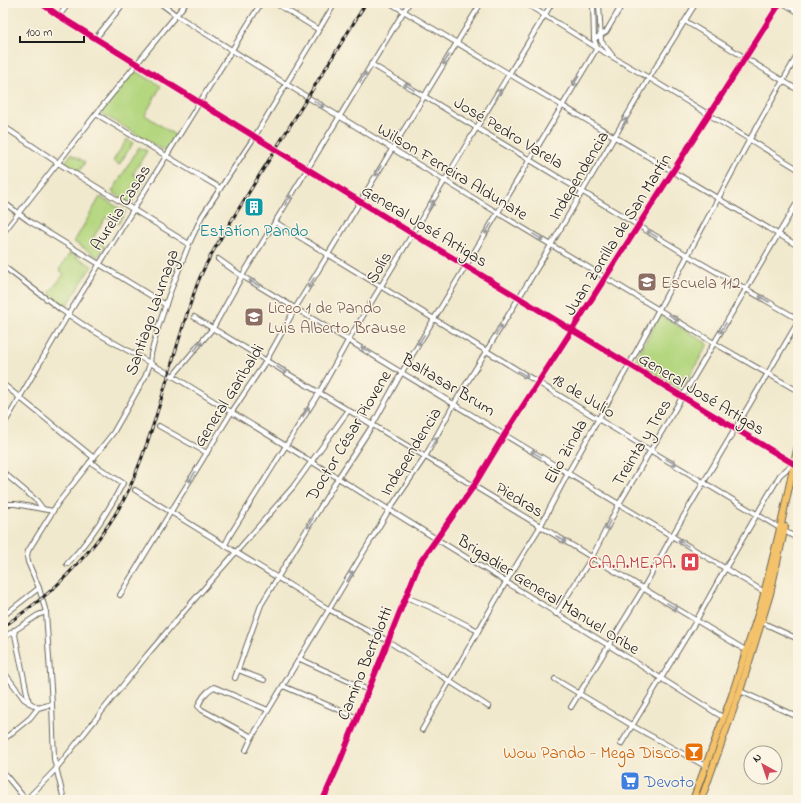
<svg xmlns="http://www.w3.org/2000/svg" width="801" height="803" viewBox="0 0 801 803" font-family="'Indie Flower',sans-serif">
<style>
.green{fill:#b3d67e;stroke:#68794d}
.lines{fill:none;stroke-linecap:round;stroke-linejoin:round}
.minor-casing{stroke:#67645a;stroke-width:6}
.highway-casing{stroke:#67645a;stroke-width:8}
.minor{stroke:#fff;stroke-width:4}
.highway{stroke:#f4c26a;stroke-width:6}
.rail-casing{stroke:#1c1c1c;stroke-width:3}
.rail{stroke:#fcf5e5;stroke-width:1.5;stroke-dasharray:4.5;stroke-linecap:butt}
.cycleway-casing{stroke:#fcf5e5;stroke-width:8}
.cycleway{stroke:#d6006c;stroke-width:6}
.oneway{stroke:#999}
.labels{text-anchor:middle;stroke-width:3;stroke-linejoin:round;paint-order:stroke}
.street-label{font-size:17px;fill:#1c1c1c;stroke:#fcf5e5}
.culture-label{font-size:17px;fill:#0d838f;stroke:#fcf5e5}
.education-label{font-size:17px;fill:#785e54;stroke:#fcf5e5;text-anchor:start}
.health-label{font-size:17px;fill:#be3a42;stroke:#fcf5e5;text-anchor:end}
.food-label{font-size:17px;fill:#c56008;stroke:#fcf5e5;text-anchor:end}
.shop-label{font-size:17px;fill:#366cbe;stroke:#fcf5e5;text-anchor:start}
</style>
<rect width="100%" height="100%" fill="#fcf5e5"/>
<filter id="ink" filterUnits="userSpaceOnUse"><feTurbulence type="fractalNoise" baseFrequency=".025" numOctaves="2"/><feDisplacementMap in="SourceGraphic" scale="8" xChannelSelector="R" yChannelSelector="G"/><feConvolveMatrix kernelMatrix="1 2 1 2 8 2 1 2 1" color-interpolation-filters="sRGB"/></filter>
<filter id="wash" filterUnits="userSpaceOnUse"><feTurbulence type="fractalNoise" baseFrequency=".012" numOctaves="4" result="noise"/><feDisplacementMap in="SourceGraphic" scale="16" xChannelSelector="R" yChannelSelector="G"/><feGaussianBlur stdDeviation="0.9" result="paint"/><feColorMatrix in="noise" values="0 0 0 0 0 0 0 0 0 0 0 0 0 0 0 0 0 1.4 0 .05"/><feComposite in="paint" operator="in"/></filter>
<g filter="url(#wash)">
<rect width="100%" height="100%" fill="#f1e9cd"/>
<g class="green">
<path d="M135,71L161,86L145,115L175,135L165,151L101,113Z"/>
<path d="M127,139L133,143L119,165L113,161Z"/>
<path d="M139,147L147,151L133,174L145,181L131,203L112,192Z"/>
<path d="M71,154L85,162L79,172L65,163Z"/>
<path d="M100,197L126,212L118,224L106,217L93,238L105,246L98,257L74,242Z"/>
<path d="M70,253L92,266L66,307L49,293L64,274L59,270Z"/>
<path d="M660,315L708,344L681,391L634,363Z"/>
</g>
</g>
<g filter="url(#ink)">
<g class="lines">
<g class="minor-casing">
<g id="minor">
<path d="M41,3L59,16L413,234L794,464L798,465"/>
<path d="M160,3L176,15L286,84L498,213L714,343L798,391"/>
<path d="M275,3L319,30"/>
<path d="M390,3L798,246"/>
<path d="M525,3L597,48L649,78L798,169"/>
<path d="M593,3L594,39L597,48"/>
<path d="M599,3L601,41L612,55"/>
<path d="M783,3L798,12"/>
<path d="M59,16L69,3"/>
<path d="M685,21L798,90"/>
<path d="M95,39L124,3"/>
<path d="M594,39L606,32L623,3"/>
<path d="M371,64L687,255L798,319"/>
<path d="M96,114L220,188"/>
<path d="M3,126L58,163L189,244"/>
<path d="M3,202L29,221L166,305"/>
<path d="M275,222L598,419L798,539"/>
<path d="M3,233L96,114L186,3"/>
<path d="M218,259L242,276L766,593"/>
<path d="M3,266L60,309L88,328L173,376L608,645L724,718"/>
<path d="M194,317L747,651"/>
<path d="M173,376L213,328L242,276L409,3"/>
<path d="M3,384L94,458"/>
<path d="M3,426L68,315L261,3"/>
<path d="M159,426L207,453"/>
<path d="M3,472L37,501L43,509"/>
<path d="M135,490L330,610L388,641L489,707"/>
<path d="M3,504H15L53,511"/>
<path d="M225,545L230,535L319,393L349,339L552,3"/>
<path d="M67,564C90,540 108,512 123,483L90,462"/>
<path d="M120,595L231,413L266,361L296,307L481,3"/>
<path d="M405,597C431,606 454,618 478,631"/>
<path d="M556,614L592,557L619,504L798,201"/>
<path d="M3,616L39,588"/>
<path d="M759,621L798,639"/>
<path d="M14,630L29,703"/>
<path d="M3,638L38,615L46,612"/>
<path d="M300,659L368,690"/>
<path d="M238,670L264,680"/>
<path d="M3,671L24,699L38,708L30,718L3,740"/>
<path d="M235,678L261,605L338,478L372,426L402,372L597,48"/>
<path d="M555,679L633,726L707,767"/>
<path d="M283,686L358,718"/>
<path d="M740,691L798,717"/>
<path d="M571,707L643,589L672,536L798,322"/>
<path d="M38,708L52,704"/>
<path d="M422,730L506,582L540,527L568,473L629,365L750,139L798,54"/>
<path d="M252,737L202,710L198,706C202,698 205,692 214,687L268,710"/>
<path d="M621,744L696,621L725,569L780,475L793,464"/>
<path d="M246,750L252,737L389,510L425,457L454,404L551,245L649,78L696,3"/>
<path d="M3,772L26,800"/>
<path d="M26,800L55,770L147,655L187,608L293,487L348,411"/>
<path d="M64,800L54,759L52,704L46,612L39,588L28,562L27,556L28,551L58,503L113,433L145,377L150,364L151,354L158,328L169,295L189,244L202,216L255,136L335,3"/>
<path d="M323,800L338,766L419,564L473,487L505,434L572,330L780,3"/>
</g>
</g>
<g class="highway-casing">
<g id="highway">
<path d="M693,800L731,698L762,602L780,529L798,445"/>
<path d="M701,800L740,691L770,594L785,527"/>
</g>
</g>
<use href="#minor" class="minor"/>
<use href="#highway" class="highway"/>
<g class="rail-casing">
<path id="rail" d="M3,627C21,614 40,601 56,586C85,558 113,524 130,487C159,421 173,349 198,282C205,264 215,248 225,231L366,3"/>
</g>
<use href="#rail" class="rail"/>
<g class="cycleway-casing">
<g id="cycleway">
<path d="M41,3L59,16L413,234L794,464L798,465"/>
<path d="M323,800L338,766L419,564L473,487L505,434L572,330L780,3"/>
</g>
</g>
<use href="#cycleway" class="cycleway"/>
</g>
<defs><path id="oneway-shaft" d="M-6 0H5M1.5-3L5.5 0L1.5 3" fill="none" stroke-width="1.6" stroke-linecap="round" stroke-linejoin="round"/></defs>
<g class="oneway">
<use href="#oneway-shaft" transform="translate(446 60) rotate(121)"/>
<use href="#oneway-shaft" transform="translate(363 77) rotate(-59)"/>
<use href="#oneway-shaft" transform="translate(576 81) rotate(121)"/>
<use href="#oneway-shaft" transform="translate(409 87) rotate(-149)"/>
<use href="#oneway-shaft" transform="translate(498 94) rotate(-59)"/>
<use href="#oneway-shaft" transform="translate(319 104) rotate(32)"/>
<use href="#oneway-shaft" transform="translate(624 123) rotate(-60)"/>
<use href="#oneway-shaft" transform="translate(378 171) rotate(121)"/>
<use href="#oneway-shaft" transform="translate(288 200) rotate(-58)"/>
<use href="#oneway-shaft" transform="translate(431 205) rotate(-59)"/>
<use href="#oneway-shaft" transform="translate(488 229) rotate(121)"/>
<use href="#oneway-shaft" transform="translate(652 234) rotate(-149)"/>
<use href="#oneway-shaft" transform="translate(538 237) rotate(31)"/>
<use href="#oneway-shaft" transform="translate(254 283) rotate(-150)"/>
<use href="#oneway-shaft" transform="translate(311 283) rotate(121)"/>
<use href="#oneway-shaft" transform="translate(764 299) rotate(-150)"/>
<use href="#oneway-shaft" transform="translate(674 318) rotate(31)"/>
<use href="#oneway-shaft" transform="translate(723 328) rotate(121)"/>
<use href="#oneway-shaft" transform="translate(499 330) rotate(-58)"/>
<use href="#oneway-shaft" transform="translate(421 340) rotate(122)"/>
<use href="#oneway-shaft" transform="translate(198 346) rotate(-51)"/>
<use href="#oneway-shaft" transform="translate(366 350) rotate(-149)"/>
<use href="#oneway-shaft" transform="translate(282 370) rotate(31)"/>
<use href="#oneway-shaft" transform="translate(523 374) rotate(31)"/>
<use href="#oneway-shaft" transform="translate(306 412) rotate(-57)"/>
<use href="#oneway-shaft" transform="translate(434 442) rotate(-62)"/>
<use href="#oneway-shaft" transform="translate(536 454) rotate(-149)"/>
<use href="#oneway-shaft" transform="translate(671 462) rotate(31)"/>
<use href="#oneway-shaft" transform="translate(192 477) rotate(121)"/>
<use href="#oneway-shaft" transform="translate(310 523) rotate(121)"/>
<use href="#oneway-shaft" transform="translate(608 525) rotate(117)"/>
<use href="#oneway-shaft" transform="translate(561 539) rotate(31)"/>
<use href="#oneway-shaft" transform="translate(683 543) rotate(-148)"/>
<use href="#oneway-shaft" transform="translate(350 576) rotate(-59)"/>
<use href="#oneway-shaft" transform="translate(672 606) rotate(31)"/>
</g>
</g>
<defs>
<g id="building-square" transform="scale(1)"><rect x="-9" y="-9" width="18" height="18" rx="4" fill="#0f9aa8" stroke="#fcf5e5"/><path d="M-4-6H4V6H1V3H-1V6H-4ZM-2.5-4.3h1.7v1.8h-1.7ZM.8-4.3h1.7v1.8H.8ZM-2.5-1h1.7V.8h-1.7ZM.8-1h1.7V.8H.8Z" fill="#fff"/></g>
<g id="school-square" transform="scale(1)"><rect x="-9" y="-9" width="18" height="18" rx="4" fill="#8d6e63" stroke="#fcf5e5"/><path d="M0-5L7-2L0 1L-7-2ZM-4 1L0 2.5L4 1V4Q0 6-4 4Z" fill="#fff"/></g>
<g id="hospital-square" transform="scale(1)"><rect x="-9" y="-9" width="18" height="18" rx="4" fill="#e0444e" stroke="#fcf5e5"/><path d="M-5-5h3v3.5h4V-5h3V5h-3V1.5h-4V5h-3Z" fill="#fff"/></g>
<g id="bar-square" transform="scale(1)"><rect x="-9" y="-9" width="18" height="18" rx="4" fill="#e8710a" stroke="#fcf5e5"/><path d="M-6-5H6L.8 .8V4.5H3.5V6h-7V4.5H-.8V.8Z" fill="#fff"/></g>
<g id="supermarket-square" transform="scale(1)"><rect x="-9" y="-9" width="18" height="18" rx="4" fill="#3f7fe0" stroke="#fcf5e5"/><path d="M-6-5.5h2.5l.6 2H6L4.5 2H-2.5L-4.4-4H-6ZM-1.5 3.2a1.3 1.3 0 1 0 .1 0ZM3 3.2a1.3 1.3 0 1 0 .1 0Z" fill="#fff"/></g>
</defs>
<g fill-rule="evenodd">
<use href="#building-square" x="254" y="207"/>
<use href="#school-square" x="647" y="282"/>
<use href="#school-square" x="254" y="317"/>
<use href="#hospital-square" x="690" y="562"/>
<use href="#bar-square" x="694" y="752"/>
<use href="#supermarket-square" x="630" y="781"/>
</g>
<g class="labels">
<g class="street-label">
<text transform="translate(509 132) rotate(31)" y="6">José Pedro Varela</text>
<text transform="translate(453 171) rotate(31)" y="6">Wilson Ferreira Aldunate</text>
<text transform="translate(578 175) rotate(-59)" y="6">Independencia</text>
<text transform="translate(120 207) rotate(-58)" y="6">Aurelia Casas</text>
<text transform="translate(425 225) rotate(31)" y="6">General José Artigas</text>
<text transform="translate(617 234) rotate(-58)" y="6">Juan Zorrilla de San Martín</text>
<text transform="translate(378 267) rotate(-59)" y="6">Solís</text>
<text transform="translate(151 312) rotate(-71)" y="6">Santiago Laurnaga</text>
<text transform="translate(449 384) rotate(31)" y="6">Baltasar Brum</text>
<text transform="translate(702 393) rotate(31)" y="6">General José Artigas</text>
<text transform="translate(228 395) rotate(-58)" y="6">General Garibaldi</text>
<text transform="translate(584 395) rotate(31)" y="6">18 de Julio</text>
<text transform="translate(348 435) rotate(-59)" y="6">Doctor César Piovene</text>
<text transform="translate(641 442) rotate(-59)" y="6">Treinta y Tres</text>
<text transform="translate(410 451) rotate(-58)" y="6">Independencia</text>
<text transform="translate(565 451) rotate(-61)" y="6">Elio Zinola</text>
<text transform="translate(520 499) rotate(31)" y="6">Piedras</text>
<text transform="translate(549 594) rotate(32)" y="6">Brigadier General Manuel Oribe</text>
<text transform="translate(364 663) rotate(-68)" y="6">Camino Bertolotti</text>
</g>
<g class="culture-label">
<text x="254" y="236">Estatíon Pando</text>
</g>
<g class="education-label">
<text x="661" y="288">Escuela 112</text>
<text x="268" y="313">Liceo 1 de Pando<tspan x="268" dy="20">Luis Alberto Brause</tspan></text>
</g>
<g class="health-label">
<text x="676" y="568">C.A.A.ME.PA.</text>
</g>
<g class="food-label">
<text x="680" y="758">Wow Pando - Mega Disco</text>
</g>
<g class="shop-label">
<text x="644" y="787">Devoto</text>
</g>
</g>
<rect width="801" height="803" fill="none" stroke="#fcf5e5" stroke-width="16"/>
<g transform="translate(763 765) rotate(320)"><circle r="19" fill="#fcf5e5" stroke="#a29e95"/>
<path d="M0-3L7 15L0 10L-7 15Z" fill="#d1495b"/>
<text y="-6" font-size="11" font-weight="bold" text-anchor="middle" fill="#1c1c1c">N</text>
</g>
<path d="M20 36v6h64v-6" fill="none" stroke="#1c1c1c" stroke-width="2"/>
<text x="26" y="36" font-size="12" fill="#1c1c1c" stroke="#fcf5e5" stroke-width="3" paint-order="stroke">100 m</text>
</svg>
